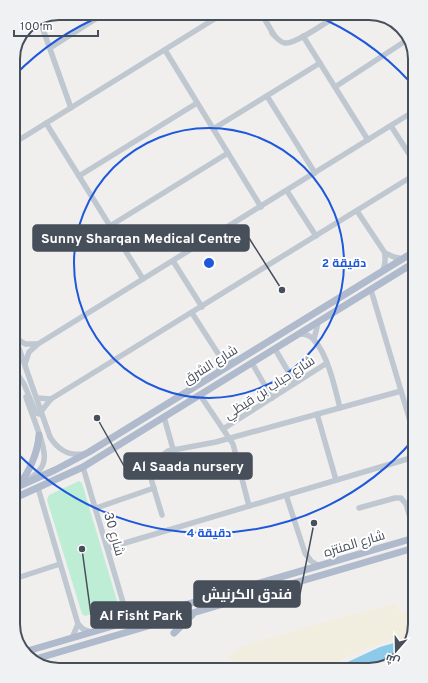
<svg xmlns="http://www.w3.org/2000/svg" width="428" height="683" viewBox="0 0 428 683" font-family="Overpass,Cairo,sans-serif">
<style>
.green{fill:#beedd6}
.sand{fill:#f2eedf}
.water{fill:#8ccae9}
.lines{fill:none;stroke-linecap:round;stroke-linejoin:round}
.minor{stroke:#bfc7d0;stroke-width:5.5}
.major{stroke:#afbacc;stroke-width:7}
.ring{fill:none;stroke:#1e58db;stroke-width:2}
.labels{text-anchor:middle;stroke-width:4;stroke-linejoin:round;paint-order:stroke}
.street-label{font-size:13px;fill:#474f5b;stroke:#fff}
.rim{fill:none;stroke:#474f5b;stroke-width:2}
.centre{fill:#1e58db;stroke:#fff;stroke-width:2}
.ring-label{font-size:12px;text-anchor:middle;font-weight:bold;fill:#1e58db;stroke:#fff;stroke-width:4;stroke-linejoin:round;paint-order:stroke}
.leader{fill:none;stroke:#474f5b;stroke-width:1.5}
.callout-dot{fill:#474f5b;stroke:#fff;stroke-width:1.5}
.callout{fill:#474f5b;stroke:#474f5b;stroke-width:1.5}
.callout-label{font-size:14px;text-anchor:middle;font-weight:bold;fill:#fff}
</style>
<rect width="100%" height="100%" fill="#f1efee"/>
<path class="green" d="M79,481L82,483L118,604L116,607L85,616L82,614L47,500L49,495Z"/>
<path class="sand" d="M396,603L401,613L415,610V624L411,638H402L386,642L349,656L329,666L238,667L228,657L242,646L313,625Z"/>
<path class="water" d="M401,641H410L407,649L390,665L339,666L380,647Z"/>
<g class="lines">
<g class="minor">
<path d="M261,13L274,35"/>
<path d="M40,21L71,108"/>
<path d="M272,33C276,37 279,42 285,43C295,45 331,19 341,13"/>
<path d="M303,36L368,140"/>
<path d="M50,48L105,13"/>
<path d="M165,50L261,207"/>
<path d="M335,87L410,38"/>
<path d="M267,96L315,173"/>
<path d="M46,123L143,279"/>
<path d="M391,126L411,157"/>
<path d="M213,129L320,63"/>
<path d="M14,136L16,142"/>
<path d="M14,143L224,13"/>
<path d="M79,176L197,103"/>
<path d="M287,191L316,236"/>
<path d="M357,211L385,253L394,257L403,259"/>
<path d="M110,226L228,153"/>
<path d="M173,261L202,307"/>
<path d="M383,271L385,262V253"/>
<path d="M371,290L413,431"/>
<path d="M192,313L219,355L220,364L218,373"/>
<path d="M300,334C305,334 311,336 314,340C328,355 335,388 340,408"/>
<path d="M15,337L50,437C58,450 68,456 84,454"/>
<path d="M16,338L25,344H37"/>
<path d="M314,339L318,323"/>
<path d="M275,349L295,383"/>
<path d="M219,355L227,360L236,362"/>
<path d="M252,363L272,398"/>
<path d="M25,364L29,352L38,344L411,113"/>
<path d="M18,375L24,384L36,413L39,414L51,399L411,177"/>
<path d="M200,395L233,444L249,506"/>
<path d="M26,397C30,411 47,447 44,460C43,469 36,474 29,479"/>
<path d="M37,398L51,399"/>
<path d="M317,414L336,480"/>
<path d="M164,417L173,449"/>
<path d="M223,429L327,363"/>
<path d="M83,467L125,609L120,624"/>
<path d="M38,488L78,624L83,629L91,632"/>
<path d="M286,495L305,553L311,561L319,566"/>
<path d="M96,508L154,488"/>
<path d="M359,508L395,498H401L406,504L414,531"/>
<path d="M162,515L152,482L151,476L154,464L158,459L168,451L216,442L401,391"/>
<path d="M108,548L414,457"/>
<path d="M17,578L60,564"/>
<path d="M125,609L132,614L141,618"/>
<path d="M72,638L78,624"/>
</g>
<g class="major">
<path d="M18,486C29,473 38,452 39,435"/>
<path d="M17,487L55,470L89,452L412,253"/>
<path d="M17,497L83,467L412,264"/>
<path d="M174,633L192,615"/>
<path d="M24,652L414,538"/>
<path d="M32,660L414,548"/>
</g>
</g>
<g class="ring">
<circle cx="209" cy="263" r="135"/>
<path d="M413 440A270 270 0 0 1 16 452M15 75A270 270 0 0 1 106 14M312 14A270 270 0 0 1 410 82"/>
</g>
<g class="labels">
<g class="street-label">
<text transform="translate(210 364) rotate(-32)" y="5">شارع الشرق</text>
<text transform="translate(269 387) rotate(-33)" y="5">شارع حباب بن قيظي</text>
<text transform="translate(115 534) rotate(74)" y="5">شارع 30</text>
<text transform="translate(354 543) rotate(-17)" y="5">شارع المنتزه</text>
</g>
</g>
<path d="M0 0H428V683H0ZM59 20H369A39 39 0 0 1 408 59V624A39 39 0 0 1 369 663H59A39 39 0 0 1 20 624V59A39 39 0 0 1 59 20Z" fill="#f0f1f2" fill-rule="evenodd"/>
<path class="rim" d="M59 20H369A39 39 0 0 1 408 59V624A39 39 0 0 1 369 663H59A39 39 0 0 1 20 624V59A39 39 0 0 1 59 20Z"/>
<circle cx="209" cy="263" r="6" class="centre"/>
<g class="ring-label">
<text x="344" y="267">2 دقيقة</text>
<text x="209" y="537">4 دقيقة</text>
</g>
<path class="leader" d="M282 290L249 238M97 418L124 466M314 523L300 594M82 549L91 615"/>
<g class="callout-dot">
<circle cx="282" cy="290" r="4"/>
<circle cx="97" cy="418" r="4"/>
<circle cx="314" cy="523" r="4"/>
<circle cx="82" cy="549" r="4"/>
</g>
<g class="callout">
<rect x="33" y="225" width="216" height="26" rx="4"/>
<rect x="124" y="453" width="128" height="26" rx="4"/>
<rect x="194" y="581" width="106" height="26" rx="4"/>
<rect x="91" y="602" width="100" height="26" rx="4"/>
</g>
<g class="callout-label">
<text x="141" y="243">Sunny Sharqan Medical Centre</text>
<text x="188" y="471">Al Saada nursery</text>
<text x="247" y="599">فندق الكرنيش</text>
<text x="141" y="620">Al Fisht Park</text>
</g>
<g transform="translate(396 651) rotate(200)" stroke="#ffffff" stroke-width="3" paint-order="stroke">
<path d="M0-3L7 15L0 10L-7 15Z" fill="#474f5b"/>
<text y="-6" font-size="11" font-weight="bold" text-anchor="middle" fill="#474f5b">ش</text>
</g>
<path d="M14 30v6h84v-6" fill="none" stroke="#474f5b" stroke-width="2"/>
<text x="20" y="30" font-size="12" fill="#474f5b" stroke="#ffffff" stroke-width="3" paint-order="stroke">100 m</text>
</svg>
